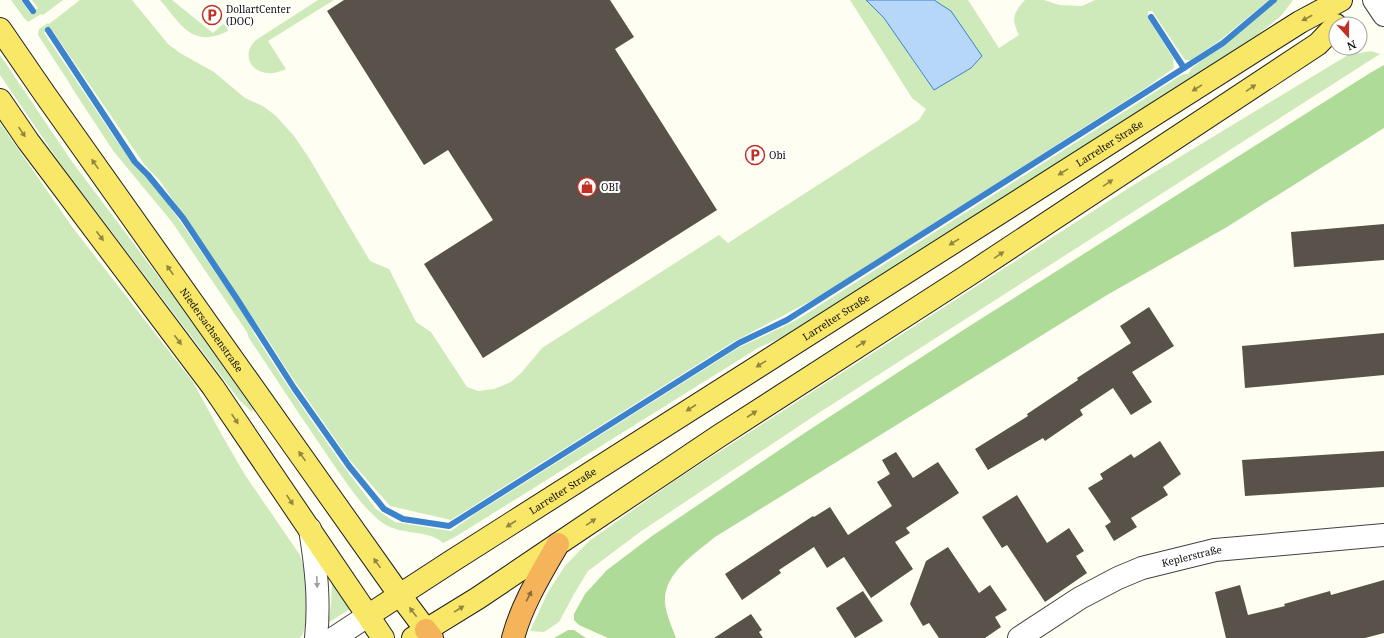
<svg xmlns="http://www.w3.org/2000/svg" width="1384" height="638" viewBox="0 0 1384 638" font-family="'Noto Serif',serif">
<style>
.green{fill:#ceeaba}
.forest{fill:#afdb99}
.water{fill:#b6d7f7;stroke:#3c83ce}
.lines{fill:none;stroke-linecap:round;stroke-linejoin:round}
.stream{stroke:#3c83ce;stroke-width:6}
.building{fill:#58524b}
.minor-casing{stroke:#424242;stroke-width:24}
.major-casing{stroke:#202020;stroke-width:24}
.highway-casing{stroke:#202020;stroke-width:24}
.minor{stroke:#fff;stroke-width:22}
.major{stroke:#f9e768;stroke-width:22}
.highway{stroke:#f5b35a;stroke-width:22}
.oneway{fill:#908640}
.oneway2{fill:#9f9f9f}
.oneway3{fill:#8e6938}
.labels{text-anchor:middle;stroke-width:4;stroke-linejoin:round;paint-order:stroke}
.poi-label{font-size:10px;fill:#0f0f0f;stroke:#fff;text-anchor:start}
.street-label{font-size:10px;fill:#0f0f0f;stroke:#fff}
</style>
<rect width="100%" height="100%" fill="#fffef2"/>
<g class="green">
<path d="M11,0H21L30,13L38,8L32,0H63L43,15L41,14L28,22L24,18Z"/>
<path d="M80,0H132L168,44L180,53L214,72L245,98L263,106L276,116L294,136L309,158L370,261L389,269L416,322L431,332L467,387L478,391L494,389L511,382L522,372L542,348L719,235L728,243L919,120L926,109L912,98L850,0H866L884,18L934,90L951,11L934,0H968L999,48L1019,35C1011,19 1013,13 1025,0H1044L1059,5L1082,6L1095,0H1269L1219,41L1191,60H1185L1152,11H1148V18L1173,58L1174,68L1147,87L822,295L733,342L451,520L390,506L349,459L287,370L268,340L160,181L144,164L50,27L44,33L116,140L134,164L155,186L180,221L246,317L255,335L285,382L341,463L376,509L395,522L451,531L475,514L738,348L795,321L1144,99L1183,74H1188L1192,68L1276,2V0H1293L1281,16L1257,35L801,329L758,348L455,537L443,543C427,528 400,537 380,521C359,504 341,475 325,452C299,414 274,376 249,338L247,332L172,222L114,152L72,88L68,81L38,35L39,29L48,23L49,24Z"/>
<path d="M160,0H172L213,33L223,24L227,27L228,31C192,49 181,24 160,0Z"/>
<path d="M318,0H334L268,41L286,69C281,71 274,74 268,73C249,72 242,53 256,40Z"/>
<path d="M1371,51L1380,54L817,414L640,532L588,571L574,594L559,622L544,632L530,631L548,592L565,566L589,541L677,479L1132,186L1348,55Z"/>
<path d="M0,55L73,163L173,296L253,409L252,412L240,401L62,166L0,75Z"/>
<path d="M0,123L73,228L193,382L223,437L245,475L300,555L310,586L308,612L303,634L300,638H0Z"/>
<path d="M332,583L350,609L328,623L331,605Z"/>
</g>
<g class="forest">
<path d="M1384,65V128L1227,227L1107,295L715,537C695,554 663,573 665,603C666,614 672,627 676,638H608L579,625L574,620V614L585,594L607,570L652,536L806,432L968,327L1370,73Z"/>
<path d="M568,630H574L586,638H554Z"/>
</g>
<path class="water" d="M866,0H934L951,11L982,56L971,68L934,90L884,18Z"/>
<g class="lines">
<g class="stream">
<path d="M25,0L33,11"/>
<path d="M1151,17L1184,68"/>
<path d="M48,30L135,162L148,175L183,218L237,299L294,388L349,466L384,509L403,519L449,526L739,343L787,320L1184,68L1223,43L1274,0"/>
</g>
</g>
<g class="building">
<path d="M344,0H610L634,37L615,49L717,210L483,358L424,264L493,220L448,150L424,165L327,11Z"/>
<path d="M1384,224V260L1294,267L1291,232Z"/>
<path d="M1149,307L1174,346L1132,372L1152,402L1131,415L1113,388L1080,410L1083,415L1045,441L1043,438L988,470L975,449L1028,416L1027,414L1078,380L1077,378L1131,343L1120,326Z"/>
<path d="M1384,333V375L1245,388L1242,346Z"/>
<path d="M1160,441L1181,474L1163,487L1168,495L1131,518L1137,527L1114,541L1105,526L1111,522L1088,488L1103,479L1100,474L1131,454L1134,458Z"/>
<path d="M1384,451V487L1245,496L1242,460Z"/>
<path d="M896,452L913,478L938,462L959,493L906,528L910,533L895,542L913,569L871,598L844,557L827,568L814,547L779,570L781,573L742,600L725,574L813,516L814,517L830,507L848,535L892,506L877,482L890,474L882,460Z"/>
<path d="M1017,495L1047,543L1069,528L1084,551L1076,556L1087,573L1045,602L1007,545L1002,548L982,517Z"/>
<path d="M948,547L979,593L990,585L1007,610L995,617L1001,627L985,638H939L929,623L923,626L910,604L926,561Z"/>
<path d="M1384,580V633L1365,638H1226L1215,592L1240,585L1248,615L1285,606L1284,604L1330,591L1331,595Z"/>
<path d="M863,591L883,621L855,638L836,608Z"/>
<path d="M751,614L762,630L759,632L763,638H714Z"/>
</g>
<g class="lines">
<g class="minor-casing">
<g id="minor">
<path d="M1374,0L1384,15"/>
<path d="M310,529C316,567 320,600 316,638"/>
<path d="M334,638L369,615"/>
<path id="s1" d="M1019,638L1080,598L1118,578L1142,568L1215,550L1384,535"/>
</g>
</g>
<g class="major-casing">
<g id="major">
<path id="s2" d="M0,29L44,93L399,594L426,630"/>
<path d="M0,100L28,141L213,387L383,638"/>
<path id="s3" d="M369,615L452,561L1300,22L1341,0"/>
<path d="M413,638L478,598L558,544L719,436L967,276L1318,44L1336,25"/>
</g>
</g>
<g class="highway-casing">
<g id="highway">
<path d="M426,630L432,638"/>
<path d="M513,638C522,604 541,574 558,544"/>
</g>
</g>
<use href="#minor" class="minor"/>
<use href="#major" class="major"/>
<use href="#highway" class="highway"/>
</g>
<defs><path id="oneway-solid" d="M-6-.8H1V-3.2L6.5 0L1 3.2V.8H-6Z"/></defs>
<g class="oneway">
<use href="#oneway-solid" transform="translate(1307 18) rotate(152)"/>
<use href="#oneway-solid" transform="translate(1197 88) rotate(148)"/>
<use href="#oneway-solid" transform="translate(1251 88) rotate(-34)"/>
<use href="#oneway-solid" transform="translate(22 132) rotate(56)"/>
<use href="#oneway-solid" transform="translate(95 164) rotate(-125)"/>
<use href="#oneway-solid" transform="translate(1063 172) rotate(148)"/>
<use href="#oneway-solid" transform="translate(1108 183) rotate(-34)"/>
<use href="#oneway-solid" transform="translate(100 236) rotate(53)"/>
<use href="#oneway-solid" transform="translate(954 242) rotate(148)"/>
<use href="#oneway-solid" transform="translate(999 255) rotate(-34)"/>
<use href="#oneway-solid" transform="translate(170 270) rotate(-125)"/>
<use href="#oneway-solid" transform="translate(178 340) rotate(53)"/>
<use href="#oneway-solid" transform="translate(861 344) rotate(-33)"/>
<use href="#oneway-solid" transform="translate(761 364) rotate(148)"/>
<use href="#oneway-solid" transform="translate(691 408) rotate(147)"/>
<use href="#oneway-solid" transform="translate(752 414) rotate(-33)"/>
<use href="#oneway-solid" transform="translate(235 419) rotate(56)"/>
<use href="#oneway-solid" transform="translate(302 456) rotate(-125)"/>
<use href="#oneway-solid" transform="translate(290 500) rotate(56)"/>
<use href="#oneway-solid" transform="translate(591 522) rotate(-34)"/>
<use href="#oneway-solid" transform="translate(511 524) rotate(147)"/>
<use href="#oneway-solid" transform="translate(377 563) rotate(-125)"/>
<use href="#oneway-solid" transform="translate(459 609) rotate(-32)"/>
<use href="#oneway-solid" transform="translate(413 612) rotate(-127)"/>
</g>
<use class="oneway2" href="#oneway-solid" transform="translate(317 582) rotate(87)"/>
<use class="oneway3" href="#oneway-solid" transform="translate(529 596) rotate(-63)"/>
<defs>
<g id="parking-ring" transform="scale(1)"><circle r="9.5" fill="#fff" stroke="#c13025" stroke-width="1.5"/><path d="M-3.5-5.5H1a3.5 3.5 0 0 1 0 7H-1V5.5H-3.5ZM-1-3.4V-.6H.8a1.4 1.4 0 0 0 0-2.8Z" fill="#c13025"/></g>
<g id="shop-ring" transform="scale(1)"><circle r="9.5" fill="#fff" stroke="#c13025" stroke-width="1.5"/><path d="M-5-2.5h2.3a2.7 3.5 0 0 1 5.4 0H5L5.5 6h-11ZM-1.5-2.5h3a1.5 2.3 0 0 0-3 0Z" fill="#c13025"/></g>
</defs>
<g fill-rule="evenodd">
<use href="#parking-ring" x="212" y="15"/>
<use href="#parking-ring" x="755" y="155"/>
<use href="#shop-ring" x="587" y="187"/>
</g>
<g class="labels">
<g class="poi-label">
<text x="226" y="13">DollartCenter<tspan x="226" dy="12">(DOC)</tspan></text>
<text x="769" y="159">Obi</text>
<text x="601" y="191">OBI</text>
</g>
<g class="street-label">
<text dy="4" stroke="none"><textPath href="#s3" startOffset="878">Larrelter Straße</textPath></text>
<text dy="4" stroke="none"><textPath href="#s3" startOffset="554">Larrelter Straße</textPath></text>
<text dy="4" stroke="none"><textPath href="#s2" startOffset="368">Niedersachsenstraße</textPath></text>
<text dy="4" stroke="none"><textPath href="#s3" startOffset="230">Larrelter Straße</textPath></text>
<text dy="4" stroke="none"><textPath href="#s1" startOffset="193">Keplerstraße</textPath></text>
</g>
</g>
<g transform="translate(1348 36) rotate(159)"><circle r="19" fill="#ffffff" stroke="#9f9f9f"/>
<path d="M0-3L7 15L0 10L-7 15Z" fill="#c13025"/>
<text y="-6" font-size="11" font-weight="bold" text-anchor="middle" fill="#0f0f0f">N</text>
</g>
</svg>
